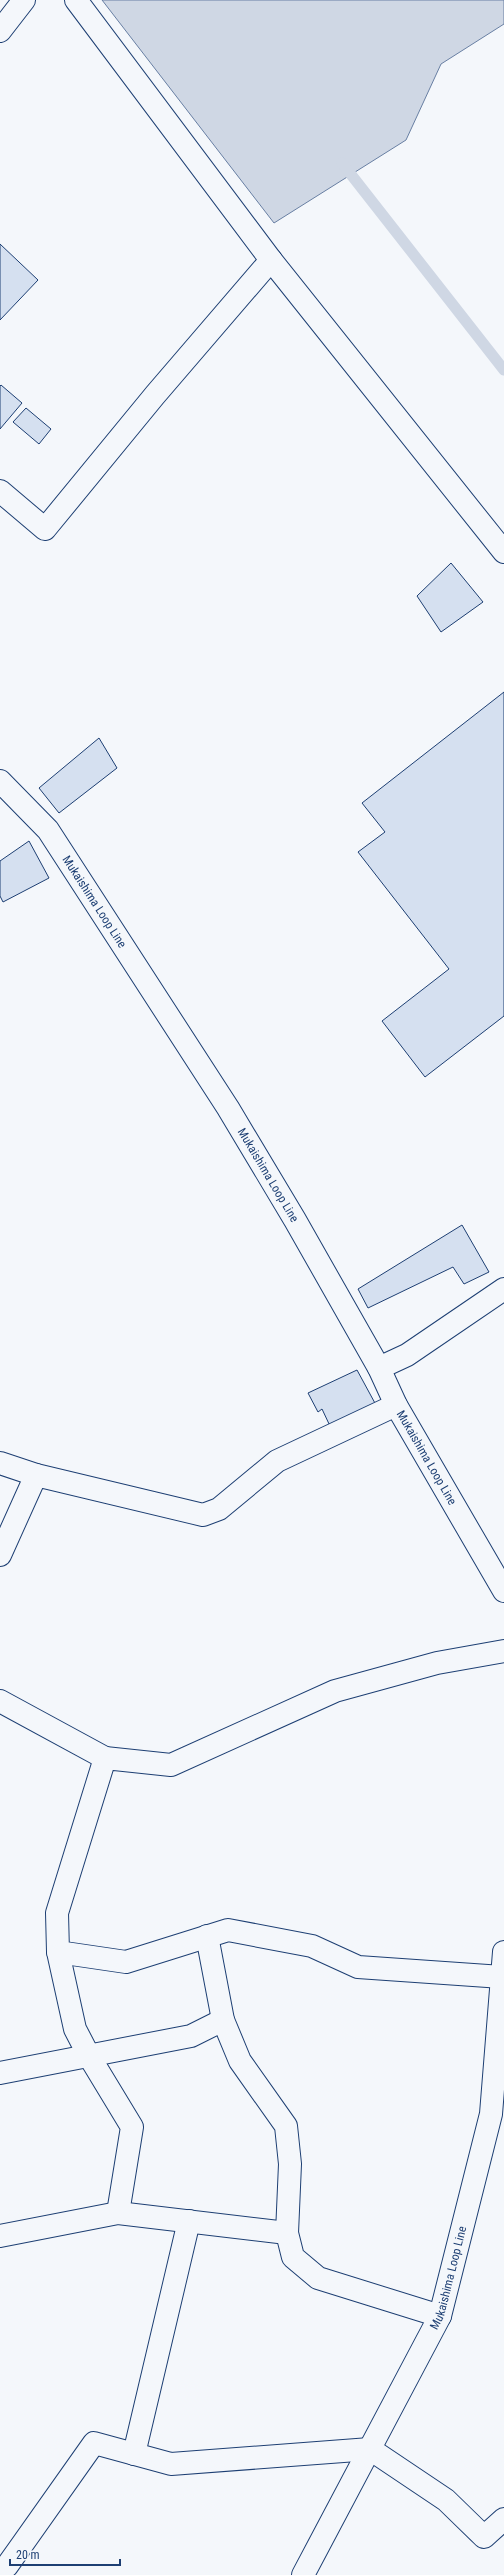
<svg xmlns="http://www.w3.org/2000/svg" width="504" height="2575" viewBox="0 0 504 2575" font-family="'Roboto Condensed',sans-serif">
<style>
.water{fill:#cfd7e4;stroke:#687fa3}
.lines{fill:none;stroke-linecap:round;stroke-linejoin:round}
.stream{stroke:#cfd7e4;stroke-width:11}
.building{fill:#d5e0f0;stroke:#1d3f73}
.minor-casing{stroke:#1d3f73;stroke-width:24}
.tertiary-casing{stroke:#1d3f73;stroke-width:24}
.secondary-casing{stroke:#1d3f73;stroke-width:24}
.minor{stroke:#f4f7fb;stroke-width:22}
.tertiary{stroke:#f4f7fb;stroke-width:22}
.secondary{stroke:#f4f7fb;stroke-width:22}
.labels{text-anchor:middle;stroke-width:3;stroke-linejoin:round;paint-order:stroke}
.street-label{font-size:12px;fill:#1d3f73;stroke:#f4f7fb}
</style>
<rect width="100%" height="100%" fill="#f4f7fb"/>
<path class="water" d="M102,0H504V24L441,64L406,140L274,223Z"/>
<g class="lines">
<path class="stream" d="M342,163L504,370"/>
</g>
<g class="building">
<path d="M0,244L38,280L0,320Z"/>
<path d="M1,385L22,403L0,429V386Z"/>
<path d="M26,408L51,429L39,444L13,422Z"/>
<path d="M451,563L483,602L441,632L417,596Z"/>
<path d="M504,692V1016L425,1077L382,1021L449,969L358,852L385,832L362,803Z"/>
<path d="M99,738L117,768L59,813L39,788Z"/>
<path d="M29,841L49,878L3,902L0,896V861Z"/>
<path d="M462,1225L489,1272L464,1284L453,1267L368,1308L358,1289Z"/>
<path d="M357,1370L376,1405L330,1426L322,1409L318,1412L308,1393Z"/>
</g>
<g class="lines">
<g class="minor-casing">
<g id="minor">
<path d="M0,31L24,0"/>
<path d="M0,491L45,529L155,395L271,260L76,0"/>
<path d="M379,1368L407,1355L504,1289"/>
<path d="M0,1463L36,1475"/>
<path d="M0,1555L36,1475L203,1515L219,1509L277,1461L396,1405"/>
<path d="M0,1701L105,1758"/>
<path d="M207,1936L223,2020L240,2061L286,2126L290,2164L287,2233L293,2257L318,2278L440,2316"/>
<path d="M58,1952L75,2029L89,2056L132,2127L118,2213"/>
<path d="M502,1977L358,1967L312,1946L228,1930L126,1962L58,1952L57,1913L105,1758L171,1765L335,1691L437,1663L504,1651"/>
<path d="M0,2073L191,2036L223,2020"/>
<path d="M0,2236L118,2213L287,2233"/>
<path d="M134,2454L189,2221"/>
<path d="M0,2570L7,2566L94,2443L171,2464L370,2449L446,2500L484,2537L504,2519"/>
</g>
</g>
<g class="tertiary-casing">
<path id="tertiary" d="M271,260L504,552"/>
</g>
<g class="secondary-casing">
<g id="secondary">
<path id="s1" d="M0,781L48,830L228,1108L295,1220L379,1368L396,1405L504,1591"/>
<path id="s2" d="M303,2575L440,2316L491,2114L504,1952"/>
</g>
</g>
<use href="#minor" class="minor"/>
<use href="#tertiary" class="tertiary"/>
<use href="#secondary" class="secondary"/>
</g>
<g class="labels">
<g class="street-label">
<text dy="4" stroke="none"><textPath href="#s1" startOffset="154">Mukaishima Loop Line</textPath></text>
<text dy="4" stroke="none"><textPath href="#s1" startOffset="478">Mukaishima Loop Line</textPath></text>
<text dy="4" stroke="none"><textPath href="#s1" startOffset="802">Mukaishima Loop Line</textPath></text>
<text dy="4" stroke="none"><textPath href="#s2" startOffset="332">Mukaishima Loop Line</textPath></text>
</g>
</g>
<path d="M10 2559v6h110v-6" fill="none" stroke="#1d3f73" stroke-width="2"/>
<text x="16" y="2559" font-size="12" fill="#1d3f73" stroke="#f4f7fb" stroke-width="3" paint-order="stroke">20 m</text>
</svg>
